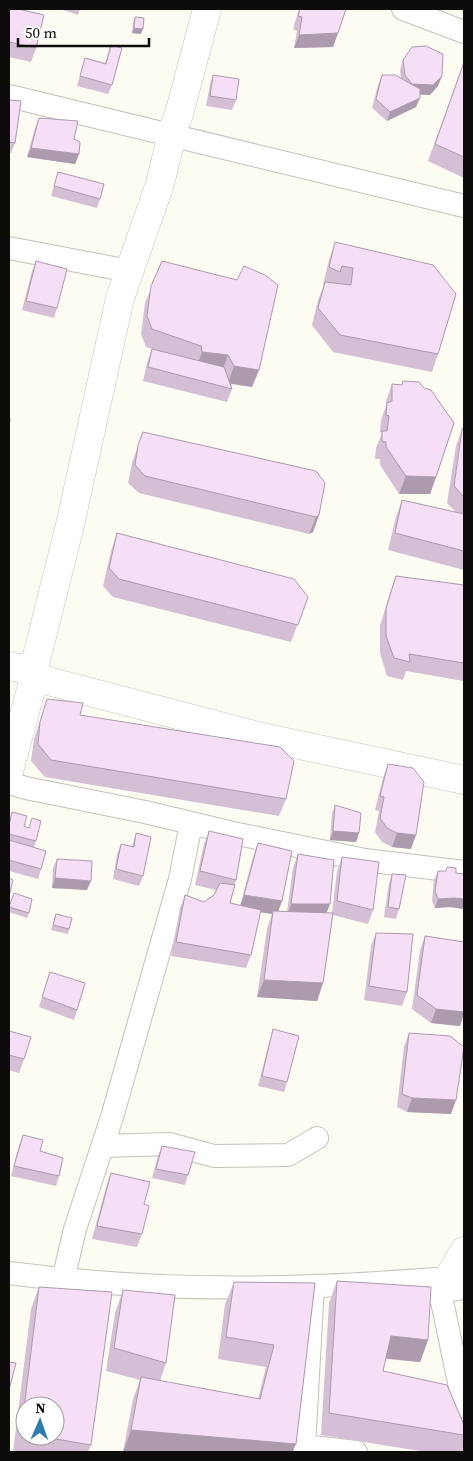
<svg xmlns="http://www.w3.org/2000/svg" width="473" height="1461" viewBox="0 0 473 1461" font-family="'Source Serif 4',serif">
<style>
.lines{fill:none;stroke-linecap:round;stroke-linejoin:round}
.minor-casing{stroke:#c3c2ba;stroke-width:24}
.major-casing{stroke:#c3c2ba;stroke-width:29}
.minor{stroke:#fff;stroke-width:22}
.major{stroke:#fff;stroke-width:28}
.wall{fill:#d4bfd4;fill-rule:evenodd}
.shaded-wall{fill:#ac9bac}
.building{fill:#f6def6;stroke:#ac9bac}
</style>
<rect width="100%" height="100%" fill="#fdfcf3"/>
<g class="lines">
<g class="minor-casing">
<g id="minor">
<path d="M403,9L464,32"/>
<path d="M9,96L464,206"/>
<path d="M9,248L129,271"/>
<path d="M9,783L26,788L145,812L233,833L365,860L464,872"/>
<path d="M103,1146L170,1144L214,1156L288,1155L317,1138"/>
<path d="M9,1273C109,1286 212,1290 313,1286C354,1285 395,1282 435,1279L440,1292L464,1288"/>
<path d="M63,1280L75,1229L112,1117L180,879L191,824"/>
<path d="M313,1286L304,1446L356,1452"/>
<path d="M440,1292L464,1406"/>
</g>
</g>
<g class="major-casing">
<g id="major">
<path d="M9,666L20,668L48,681L262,737L464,780"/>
<path d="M9,771L33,682L36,660L70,525L120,298L160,184L174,126L179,114L207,9"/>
<path d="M440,1292L464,1251"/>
</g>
</g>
<use href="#minor" class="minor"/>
<use href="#major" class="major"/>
</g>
<g class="wall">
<path d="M9,9L36,48L31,62L9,57Z"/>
<path d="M60,9H80L78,15Z"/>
<path d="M299,9H346L333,47L294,48L297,31L293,29Z"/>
<path d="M135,17L141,34L132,33L133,22Z"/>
<path d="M111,45L112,85L108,94L77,86L85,58L105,63Z"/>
<path d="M403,60L438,86L430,95L420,94L416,107L387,121L372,108L378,85L382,75L401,78L400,70Z"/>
<path d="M464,62V178L428,161Z"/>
<path d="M213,75L236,100L232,110L206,106L210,85Z"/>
<path d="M9,100L15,143L11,153L9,152Z"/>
<path d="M39,118L74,139L79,154L75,164L27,157L35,128Z"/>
<path d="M58,172L100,199L97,208L51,196Z"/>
<path d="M335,242L438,354L432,372L333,352L312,325L318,300L324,285H323L329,260Z"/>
<path d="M36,261L57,308L54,318L22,310L32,271Z"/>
<path d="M162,261L252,387L230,384L232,389L227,402L143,381L147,363L152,349L159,351L146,347L141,334L145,303Z"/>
<path d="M392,384L436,477L430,494H399L380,465V459H375L376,448L382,433L380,432L381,420L386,406V401Z"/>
<path d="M464,427V570L388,550L396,517L402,500L456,512L447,503L456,446L462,429Z"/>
<path d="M143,432L319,515L313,532L309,534L139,493L128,483L132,463Z"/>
<path d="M117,533L308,597L291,642L113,597L103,586L111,551Z"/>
<path d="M396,576L464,585V681L406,671L403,680L387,676L380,653V626L390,593Z"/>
<path d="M47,699L80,715L286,799L279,816L45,777L31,761L34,739Z"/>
<path d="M388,764L411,849L392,847L382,842L375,832L379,811L375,810L383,778Z"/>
<path d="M335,805L359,833L356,842L330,840L332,814Z"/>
<path d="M12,812L36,841L34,847L41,869L38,879L9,871V822Z"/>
<path d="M209,831L236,880L230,903L240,906L253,857L258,843L282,901L278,911L287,912L293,868L298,854L327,913H332L337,871L342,857L373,910L368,924L333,915L323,983L317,1001L257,997L267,929L272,914L260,912L251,955L246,968L171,956L180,908L185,895L204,902L214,895L216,890L195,885L204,844Z"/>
<path d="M136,833L143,876L139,886L113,879L117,854L121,844L132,846Z"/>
<path d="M57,859L87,890L52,888L53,868Z"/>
<path d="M438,871L464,874V909L450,907L435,908L432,901L434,880Z"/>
<path d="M392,874L399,909L396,919L384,917L389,883Z"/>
<path d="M9,906L29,913L27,918L9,912Z"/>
<path d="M56,914L69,929L68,934L51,930Z"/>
<path d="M376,933L407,992L402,1006L364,1000L371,946Z"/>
<path d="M425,936L464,942V1014L460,1026L431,1023L412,1009L420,950Z"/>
<path d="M50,972L77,1010L74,1020L39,1007Z"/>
<path d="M273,1029L287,1082L284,1092L258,1086L270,1039Z"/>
<path d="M9,1031L24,1059L19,1073L9,1070Z"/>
<path d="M409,1033L451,1114L407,1112L397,1107L404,1047Z"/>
<path d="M23,1135L40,1151L59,1176L56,1186L11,1176L19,1145Z"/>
<path d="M162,1146L188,1175L185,1185L152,1178L158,1156Z"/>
<path d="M111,1173L142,1234L137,1247L92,1239L106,1187Z"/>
<path d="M337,1281L428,1340L420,1362L385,1359L383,1371L464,1425V1448L463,1452H426L321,1435L329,1303Z"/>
<path d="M234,1282L315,1283L296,1444L292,1452H123L133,1399L140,1380L106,1371L115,1313L123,1290L166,1363L160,1381L258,1399L266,1367L218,1359L225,1304Z"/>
<path d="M39,1287L91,1445L88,1452H13L31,1309ZM25,1406L55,1436H25Z"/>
</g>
<g class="shaded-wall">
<path d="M134,28L143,29L141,34L132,33Z"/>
<path d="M338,33L333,47L294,48L299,35Z"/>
<path d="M442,76L438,86L430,95L408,94L412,84Z"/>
<path d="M420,98L416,107L387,121L390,112Z"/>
<path d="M31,148L79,154L75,164L27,157Z"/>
<path d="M202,352L228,355L222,372L196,369Z"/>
<path d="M234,366L259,370L252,387L228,383Z"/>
<path d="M406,476L436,477L430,494H399Z"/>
<path d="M319,515L313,532L309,534L316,517Z"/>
<path d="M333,831L359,833L356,842L330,840Z"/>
<path d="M397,833L416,835L411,849L392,847Z"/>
<path d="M55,878L91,881L87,890L52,888Z"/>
<path d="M244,895L282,901L277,914L273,911L272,914L239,909Z"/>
<path d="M454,898L464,899V909L450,907L435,908L438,899Z"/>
<path d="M291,904H330L325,917L286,918Z"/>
<path d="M264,980L323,983L317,1001L257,997Z"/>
<path d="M436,1009L464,1012L460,1026L431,1023Z"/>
<path d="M412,1098L456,1100L451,1114L407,1112Z"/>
<path d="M391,1336L428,1340L420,1362L383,1358Z"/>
<path d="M131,1430L296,1444L292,1452H123Z"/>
</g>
<g class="building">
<path d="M9,9H18L44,15L36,48L9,42Z"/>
<path d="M300,9H346L338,33L299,35L302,17L298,16Z"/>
<path d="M135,17L144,18L143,29L134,28Z"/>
<path d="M111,45L122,48L112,85L80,76L85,58L106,64Z"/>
<path d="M426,46L443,54L442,76L433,85L412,84L405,75L403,60L412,47Z"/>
<path d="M464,62V157L435,144Z"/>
<path d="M213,75L239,79L236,100L210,96Z"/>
<path d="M382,75H395L420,89V98L390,112L376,99Z"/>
<path d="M9,100L21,101L15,143L9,142Z"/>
<path d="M39,118L78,121L74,139L80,142L79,154L31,148Z"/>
<path d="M58,172L104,184L100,199L54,186Z"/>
<path d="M335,242L433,265L456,294L438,354L340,335L318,308L325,282L351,285L353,268L342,266L340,272L329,267Z"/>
<path d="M36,261L67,269L57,308L26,301Z"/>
<path d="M162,261L237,280L244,266L265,275L278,285L259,370L234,366L228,355L202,352L201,346L152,329L147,316L151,286Z"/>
<path d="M152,349L224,367L232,389L148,367Z"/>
<path d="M403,381L419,382L424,388L431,390L454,423L436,477L406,476L386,447V442L382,441V431H387L389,416L386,415L387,403L392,401V384L402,385Z"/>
<path d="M9,418H10L9,431Z"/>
<path d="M464,427V497L454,486L462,429Z"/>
<path d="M143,432L316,471L325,483L319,515L316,517L145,476L135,465L138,445Z"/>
<path d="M402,500L464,514V551L395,533Z"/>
<path d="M117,533L294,579L308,597L298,625L119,579L109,568Z"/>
<path d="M396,576L464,585V663L409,654L410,662L394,658L386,636V608Z"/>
<path d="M47,699L83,703L80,715L280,747L294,761L286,799L51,760L38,744L40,722Z"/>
<path d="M388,764L413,768L424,782L416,835L397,833L387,828L380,818L384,797L380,796Z"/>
<path d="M335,805L361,813L359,833L333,831Z"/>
<path d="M12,812L27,816L24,826L29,828L32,818L41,821L36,841L9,834V825Z"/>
<path d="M209,831L243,839L236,880L200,871Z"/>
<path d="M136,833L151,837L143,876L116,869L121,844L134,847Z"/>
<path d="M9,840L46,851L41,869L9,860Z"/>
<path d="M258,843L292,851L282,901L244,895Z"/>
<path d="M298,854L334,860L330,904H291Z"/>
<path d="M342,857L379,862L373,910L337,901Z"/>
<path d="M57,859L92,861L91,881L55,878Z"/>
<path d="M447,867L456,868V873L464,874V899L454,898L438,899L435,891L438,871H446Z"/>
<path d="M392,874L406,875L399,909L388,907Z"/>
<path d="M9,878L13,880L9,897Z"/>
<path d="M220,883L235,885L230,903L261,910L251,955L176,942L185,895L204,902L214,895Z"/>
<path d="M14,893L32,899L29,913L9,907Z"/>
<path d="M273,911L333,913L323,983L264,980Z"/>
<path d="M56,914L72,918L69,929L53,925Z"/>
<path d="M376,933L413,934L407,992L369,986Z"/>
<path d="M425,936L464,942V1012L436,1009L417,995Z"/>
<path d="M50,972L85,983L77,1010L42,997Z"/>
<path d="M273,1029L299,1036L287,1082L262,1076Z"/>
<path d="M9,1031L31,1037L24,1059L9,1055Z"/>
<path d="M409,1033L450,1036L464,1047L456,1100L412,1098L402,1094Z"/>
<path d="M23,1135L43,1140L40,1151L63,1158L59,1176L14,1166Z"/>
<path d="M162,1146L195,1152L188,1175L156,1169Z"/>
<path d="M111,1173L150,1182L144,1204L149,1206L142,1234L97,1226Z"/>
<path d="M337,1281L431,1287L428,1340L391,1336L383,1371L447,1385L464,1425V1435L329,1413Z"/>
<path d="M234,1282L315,1283L296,1444L131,1430L141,1377L260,1399L274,1345L226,1337Z"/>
<path d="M39,1287L112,1292L91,1445L38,1436H55V1406H25V1434L21,1433Z"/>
<path d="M123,1290L175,1295L166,1363L114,1348Z"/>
<path d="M9,1362L16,1363L9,1390Z"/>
</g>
<rect width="473" height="1461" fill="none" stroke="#0d0c0a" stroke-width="20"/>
<g transform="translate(40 1421) rotate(2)"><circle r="24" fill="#ffffff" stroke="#9e9e9d"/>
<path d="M0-4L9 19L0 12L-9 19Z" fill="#2c7dae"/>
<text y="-8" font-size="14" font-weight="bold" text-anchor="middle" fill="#0d0c0a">N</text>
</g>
<path d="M18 38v8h131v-8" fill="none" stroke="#0d0c0a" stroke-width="2.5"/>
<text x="25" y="38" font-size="15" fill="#0d0c0a" stroke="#ffffff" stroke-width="4" paint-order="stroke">50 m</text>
</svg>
